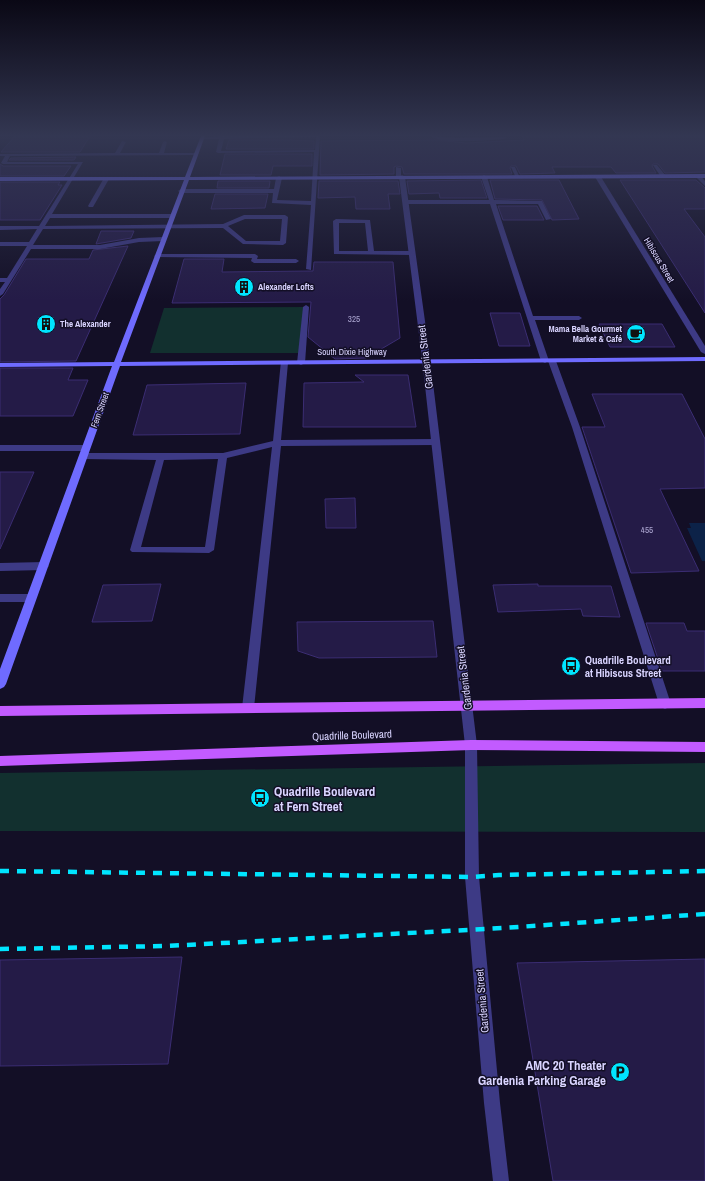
<svg xmlns="http://www.w3.org/2000/svg" width="705" height="1181" viewBox="0 0 705 1181" font-family="'Archivo Narrow',sans-serif">
<style>
.green{fill:#12302f}
.water{fill:#0c2248}
.building{fill:#241b47;stroke:#3b2d73}
.lines{fill:none;stroke-linecap:round;stroke-linejoin:round}
.lane{fill:#3d3a85;fill-rule:evenodd}
.street{fill:#3d3a85;fill-rule:evenodd}
.secondary{fill:#6f6bff;fill-rule:evenodd}
.primary{fill:#c25bff;fill-rule:evenodd}
.rail{stroke:#00e5ff;stroke-width:4.5;stroke-dasharray:9 8;stroke-linecap:butt}
.labels{text-anchor:middle;stroke-width:3;stroke-linejoin:round;paint-order:stroke}
.far-street-label{font-size:9px;fill:#d9d4ff;stroke:#130f26}
.far-poi-label{font-size:9px;font-weight:bold;fill:#d9d4ff;stroke:#130f26;text-anchor:start}
.number-label{font-size:9px;fill:#aca6d1}
.street-label{font-size:11px;fill:#d9d4ff;stroke:#130f26}
.poi-label{font-size:11px;font-weight:bold;fill:#d9d4ff;stroke:#130f26;text-anchor:start}
.near-poi-label{font-size:13px;font-weight:bold;fill:#d9d4ff;stroke:#130f26;text-anchor:start}
</style>
<rect width="100%" height="100%" fill="#130f26"/>
<g class="green">
<path d="M306,307L302,353H150L164,308Z"/>
<path d="M705,763V832L0,831V773Z"/>
</g>
<path class="water" d="M689,523H705V561H702L687,528H691Z"/>
<g class="building">
<path d="M15,136H90L80,152H1Z"/>
<path d="M522,136H705V172L665,173L658,164H653L652,166L656,173H616L611,167H552L555,173L520,174L516,166H511L510,168L512,174H404L402,167L396,166L394,167V174L320,175L321,141L437,140L466,143L524,140Z"/>
<path d="M229,140H290L314,141V149H226Z"/>
<path d="M225,154H312V166H273L271,175H220Z"/>
<path d="M76,157L74,160H9L11,158Z"/>
<path d="M0,164L3,166H71L64,176H0Z"/>
<path d="M481,180L487,198H440L439,193L409,194L407,181Z"/>
<path d="M490,180H559L579,219L552,220L542,200L495,199Z"/>
<path d="M620,180H696L705,188V209H684L705,237V313Z"/>
<path d="M218,181H270L269,188H217Z"/>
<path d="M319,181H398L400,194H388L390,209H356L355,197L318,198Z"/>
<path d="M0,182H60L58,185H62L40,220H0Z"/>
<path d="M215,194H268L265,208L211,209Z"/>
<path d="M498,206H537L544,220H503Z"/>
<path d="M101,231H134L131,238L96,244Z"/>
<path d="M128,246L76,361L0,362V299L4,295L26,259H89L93,250Z"/>
<path d="M184,259H224L222,272L311,271H313L314,262H393L400,338L366,358L335,359L308,337L311,302L172,303Z"/>
<path d="M490,313H520L530,346H499Z"/>
<path d="M599,324H662L675,347H610Z"/>
<path d="M0,368H73L68,380H88L73,416H0Z"/>
<path d="M355,375H408L416,427H303L304,383L364,382Z"/>
<path d="M246,383L240,434L133,435L147,385Z"/>
<path d="M592,394H682L705,439V488L660,489L699,571L631,573L582,427H605Z"/>
<path d="M0,472H34L0,549Z"/>
<path d="M355,498L356,528H326L325,499Z"/>
<path d="M161,584L152,621L92,622L103,585Z"/>
<path d="M538,584V586H611L620,617L583,616L581,609L498,612L493,585Z"/>
<path d="M433,621L437,657L319,658L298,651L297,622Z"/>
<path d="M646,623H684L687,631H705V671H662Z"/>
<path d="M182,957L168,1064L0,1066V960Z"/>
<path d="M705,959V1181H553L517,963Z"/>
</g>
<g class="lines">
<g class="lane">
<path d="M221,136H320L311,270L306,269L311,205L272,203L273,193H181L178,191L181,189H274L276,178L279,176L282,178L277,200L311,201L314,152L218,153L216,152L219,139H202L200,138ZM316,137L315,150L221,151L224,139Z"/>
<path d="M430,136L458,138L504,137L506,138L504,139C487,140 443,145 430,136Z"/>
<path d="M122,141L126,142L120,153H159L163,142L165,141L167,142L164,153H196L198,154L196,155L10,156L7,162H83L52,214H172L175,216L172,218H50L45,226L223,224L244,215H285L288,217L286,243L283,245L243,244L223,228L43,229L33,245H100L139,238L163,237L166,239L163,241L139,242L100,249H31L3,294L0,296V289L5,282H0V278H7L27,246H0V242H29L37,229L0,230V226H39L78,164H3L1,163L5,156H0V154L115,153ZM245,219H282L280,241H246L228,226Z"/>
<path d="M653,165H657L666,176L665,177H661Z"/>
<path d="M396,167L401,168V178L396,177Z"/>
<path d="M511,167H515L520,178H516Z"/>
<path d="M484,175L487,177L494,200L542,201L551,219L546,220L538,204H496L533,316H579L582,318L579,320H535L549,361L552,359L556,361L580,427L671,704L669,707L665,709L661,707L659,704L572,427L548,361L545,363L541,361L490,204H406L403,202L406,200H489L481,177Z"/>
<path d="M696,175H700L705,181V186L696,177Z"/>
<path d="M104,178L109,179L93,207H89L88,206Z"/>
<path d="M336,219L370,220L374,251H412L415,253L412,255L334,254L333,221ZM339,223H365L368,251H339Z"/>
<path d="M157,254H255L258,256L257,259H296L299,261L296,263H254L251,261L252,258L155,257L154,256Z"/>
<path d="M306,305L309,307L305,363L301,365L297,363L303,307Z"/>
<path d="M281,361H284L288,363L281,440L436,439L440,442L436,445L281,446L254,708L252,711L248,713L244,711L242,708L272,447L227,458L214,550L209,553L132,552L130,550L156,460L83,459L79,456L83,453H223L273,441ZM218,459L205,547H141L164,460Z"/>
<path d="M0,445H86L90,448L86,451H0Z"/>
<path d="M44,562L49,566L44,570L0,571V563Z"/>
<path d="M0,594H31L35,595L36,598L35,601L31,602H0Z"/>
</g>
<g class="street">
<path d="M402,175L405,177L429,350L477,745L479,877L500,1103L509,1181H493L484,1103L465,877V745L421,350L399,177Z"/>
<path d="M598,175L601,177L705,346V354L701,352L595,177Z"/>
</g>
<path class="secondary" d="M201,136H205L190,177L705,174V178L189,180L121,362L705,357V361L120,366L6,684L4,687L0,689V669L112,366L0,367V363L114,362L184,180L0,181V177H185Z"/>
<g class="primary">
<path d="M705,698V708L0,716V706Z"/>
<path d="M471,740L705,742V752L471,750L0,766V756Z"/>
</g>
<g class="rail">
<path d="M0,871L472,877L499,875L705,871"/>
<path d="M0,949L167,946L503,928L705,914"/>
</g>
</g>
<linearGradient id="sky" x2="0" y2="1"><stop stop-color="#0a0815"/><stop offset="0.45" stop-color="#333752"/><stop offset="1" stop-color="#333752" stop-opacity="0"/></linearGradient>
<rect width="705" height="301" fill="url(#sky)"/>
<defs>
<g id="building-disc" transform="scale(1)"><circle r="9.5" fill="#00e5ff" stroke="#130f26"/><path d="M-4-6H4V6H1V3H-1V6H-4ZM-2.5-4.3h1.7v1.8h-1.7ZM.8-4.3h1.7v1.8H.8ZM-2.5-1h1.7V.8h-1.7ZM.8-1h1.7V.8H.8Z" fill="#111"/></g>
<g id="cafe-disc" transform="scale(1)"><circle r="9.5" fill="#00e5ff" stroke="#130f26"/><path d="M-5.5-4.5H6V0H3Q3 3.5 0 3.5H-2.5Q-5.5 3.5-5.5 0ZM3-3.2v2h1.7v-2ZM-6 4.5H4V6H-6Z" fill="#111"/></g>
<g id="bus-disc" transform="scale(1)"><circle r="9.5" fill="#00e5ff" stroke="#130f26"/><path d="M-5-6H5V4H4V6H2V4H-2V6H-4V4H-5ZM-3.5-4V0h7V-4ZM-3.5 1.2v1.5H-2V1.2ZM2 1.2v1.5H3.5V1.2Z" fill="#111"/></g>
<g id="parking-disc" transform="scale(1)"><circle r="9.5" fill="#00e5ff" stroke="#130f26"/><path d="M-3.5-5.5H1a3.5 3.5 0 0 1 0 7H-1V5.5H-3.5ZM-1-3.4V-.6H.8a1.4 1.4 0 0 0 0-2.8Z" fill="#111"/></g>
</defs>
<g fill-rule="evenodd">
<use href="#building-disc" x="244" y="287"/>
<use href="#building-disc" x="46" y="324"/>
<use href="#cafe-disc" x="636" y="334"/>
<use href="#bus-disc" x="571" y="666"/>
<use href="#bus-disc" x="260" y="798"/>
<use href="#parking-disc" x="620" y="1072"/>
</g>
<g class="labels">
<g class="far-street-label">
<text transform="translate(659 260) rotate(59)" y="3">Hibiscus Street</text>
<text x="352" y="355">South Dixie Highway</text>
<text transform="translate(100 410) rotate(-70)" y="3">Fern Street</text>
</g>
<g class="far-poi-label">
<text x="258" y="290">Alexander Lofts</text>
<text x="60" y="327">The Alexander</text>
<text x="622" y="332" text-anchor="end">Mama Bella Gourmet<tspan x="622" dy="10">Market &amp; Café</tspan></text>
</g>
<g class="number-label">
<text x="354" y="322">325</text>
<text x="647" y="533">455</text>
</g>
<g class="street-label">
<text transform="translate(425 357) rotate(-97)" y="4">Gardenia Street</text>
<text transform="translate(464 678) rotate(-97)" y="4">Gardenia Street</text>
<text transform="translate(352 735) rotate(-2)" y="4">Quadrille Boulevard</text>
<text transform="translate(482 1001) rotate(-95)" y="4">Gardenia Street</text>
</g>
<g class="poi-label">
<text x="585" y="664">Quadrille Boulevard<tspan x="585" dy="13">at Hibiscus Street</tspan></text>
</g>
<g class="near-poi-label">
<text x="274" y="796">Quadrille Boulevard<tspan x="274" dy="15">at Fern Street</tspan></text>
<text x="606" y="1070" text-anchor="end">AMC 20 Theater<tspan x="606" dy="15">Gardenia Parking Garage</tspan></text>
</g>
</g>
</svg>
